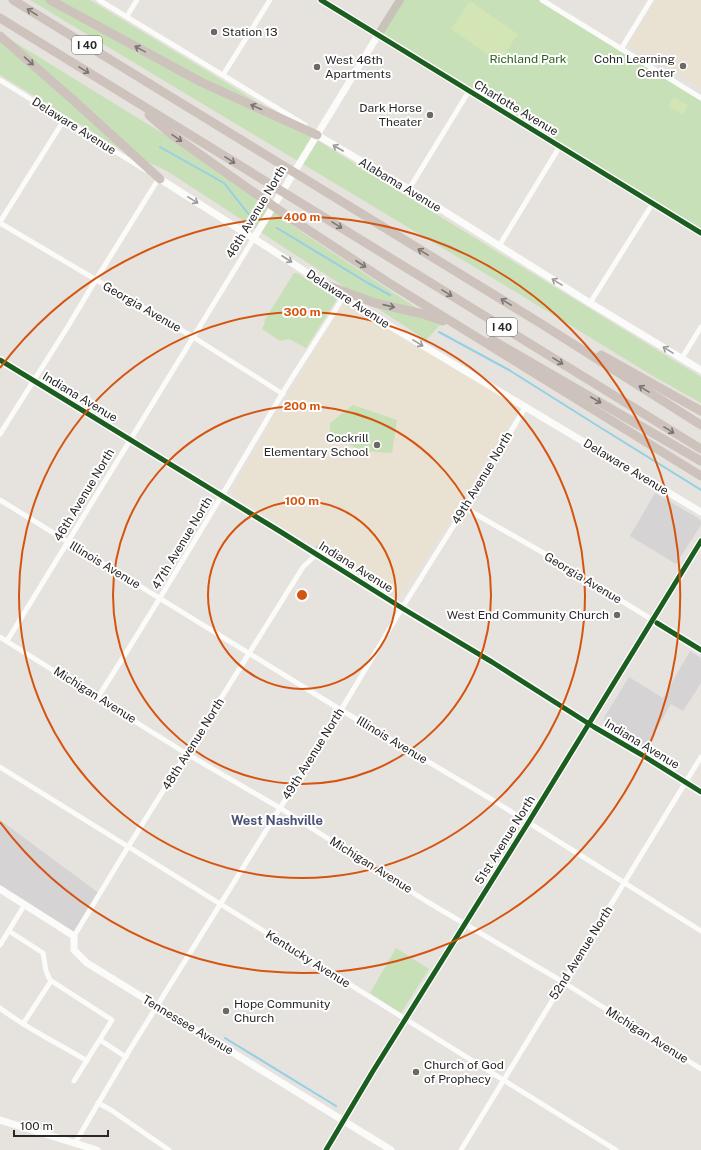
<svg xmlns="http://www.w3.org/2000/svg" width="701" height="1150" viewBox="0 0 701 1150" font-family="'Public Sans',sans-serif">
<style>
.industrial{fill:#d6d3d5}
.education{fill:#e9e1d2}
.green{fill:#c8e0b8}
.pitch{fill:#d3e4b5}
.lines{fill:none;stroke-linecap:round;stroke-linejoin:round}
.stream{stroke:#93d0e6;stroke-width:2}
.street{stroke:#fbfbfa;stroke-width:5}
.secondary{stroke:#fbfbfa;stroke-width:7}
.primary{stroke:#c8c3b8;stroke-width:8}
.highway{stroke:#cdc3bc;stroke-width:9}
.cycleway-casing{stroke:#fff;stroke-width:8}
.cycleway{stroke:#1b5e20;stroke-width:5}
.oneway{stroke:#7a7672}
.oneway2{stroke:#9c9c9c}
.ring{fill:none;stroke:#d5540f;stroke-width:2}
.poi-dot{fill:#6a6968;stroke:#fff;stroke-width:1.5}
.labels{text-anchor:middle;stroke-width:4;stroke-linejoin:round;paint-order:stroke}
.shield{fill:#fff;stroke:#686868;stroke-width:1}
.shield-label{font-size:11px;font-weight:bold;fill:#282828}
.poi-label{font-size:12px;fill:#282828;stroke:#fff;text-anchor:start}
.park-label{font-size:12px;fill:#2a601c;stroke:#fff}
.street-label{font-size:12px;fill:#282828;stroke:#fff}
.neighbourhood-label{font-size:13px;font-weight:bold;fill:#4b5276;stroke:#fff}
.centre{fill:#d5540f;stroke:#fff;stroke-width:2}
.ring-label{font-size:12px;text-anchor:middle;font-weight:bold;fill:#d5540f;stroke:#fff;stroke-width:4;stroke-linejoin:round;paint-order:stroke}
</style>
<rect width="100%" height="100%" fill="#e6e2de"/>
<g class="industrial">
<path d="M655,493L698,518L701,521V525L676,564L630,536Z"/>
<path d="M690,651L701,658V683L683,711L671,704L644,751L604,721L605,716L629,677L663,698Z"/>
<path d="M0,820L100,894L74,936L0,892Z"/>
</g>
<g class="education">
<path d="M656,0H701V88L629,44Z"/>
<path d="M344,303H346L516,405L519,409L405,591L400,596L394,594L234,496L233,492V487Z"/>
</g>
<g class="green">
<path d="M30,0H90L217,77L392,187L701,377V403L653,376L519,294Z"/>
<path d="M400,0H542L701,98V233L378,35Z"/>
<path d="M0,33L175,141L306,235L441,324L426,340L167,171L120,149L0,75Z"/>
<path d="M294,273H297L337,299L306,348L289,339L280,341L262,329L265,322L264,321Z"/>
<path d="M353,405L397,420L392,453L361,451L330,434V423Z"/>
<path d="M396,948L429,969L401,1013L370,993Z"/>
</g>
<g class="pitch">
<path d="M470,1L518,34L499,62L451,29Z"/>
<path d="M674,97L688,106L683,115L668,106Z"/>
</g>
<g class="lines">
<g class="stream">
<path d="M160,147L224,183L250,216"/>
<path d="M277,228L368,283L390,295"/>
<path d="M439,332L509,370L598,426L701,490"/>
<path d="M317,547L322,546L335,551"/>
<path d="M225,1038L336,1106"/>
</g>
<g class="street">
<path d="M99,0L305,125"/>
<path d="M542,0L701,98"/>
<path d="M127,16L137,0"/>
<path d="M621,49L651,0"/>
<path d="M223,75L270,0"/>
<path d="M0,80L145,170"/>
<path d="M409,189L469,91"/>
<path d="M0,222L64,120"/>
<path d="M0,223L193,337L283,394"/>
<path d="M499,246L560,146"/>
<path d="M590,303L653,203"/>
<path d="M682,358L701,327"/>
<path d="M0,360L281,532L402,608L492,662L594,727L642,755L701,792"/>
<path d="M0,434L67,328L100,273L159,178"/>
<path d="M0,500L341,710L491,799L701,931"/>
<path d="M465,508L554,559L701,650"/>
<path d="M0,637L187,754L280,808L426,901L563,982L701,1069"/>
<path d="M7,641L254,238"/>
<path d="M98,697C163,596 224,492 285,389C304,358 325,328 343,297"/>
<path d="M0,767L616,1150"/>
<path d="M9,931L43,953L46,971L50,980L112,1020L74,1081"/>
<path d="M74,936L128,847L303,567L317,554"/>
<path d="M0,945L25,904"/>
<path d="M0,1008C27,1029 58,1043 87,1061"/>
<path d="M23,1024L51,981"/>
<path d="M100,1040L126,1057"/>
<path d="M98,1103L111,1110L169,1150"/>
<path d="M75,1143L129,1051L341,710L402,608L479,485L526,406"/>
<path d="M461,1150L701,757"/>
</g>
<g class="secondary">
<path d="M317,135L409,189L590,303L701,370"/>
<path d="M160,179L250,236L390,326L701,512"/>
<path d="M254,238L378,35"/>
<path d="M0,889L74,936V950L87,963L391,1150"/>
<path d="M0,1120L97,1150"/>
</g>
<g class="primary">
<path d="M321,0L701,233"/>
<path d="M378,35L400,0"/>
<path d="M326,1150L373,1071L528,823L701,541"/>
</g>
<g class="highway">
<path d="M13,0L540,323L701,425"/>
<path d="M50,0L201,82L317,135"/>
<path d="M0,18L701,449"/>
<path d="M0,36L71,98L160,179"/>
<path d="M149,115L171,134L293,220L389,283L701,476"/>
<path d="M326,285L375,303L423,314L443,321"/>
<path d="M492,340L701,461"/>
<path d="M601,355L701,411"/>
</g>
<g class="cycleway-casing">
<g id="cycleway">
<path d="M321,0L701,233"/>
<path d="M0,360L281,532L402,608L492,662L594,727L642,755L701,792"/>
<path d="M657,623L701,650"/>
<path d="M326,1150L373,1071L528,823L701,541"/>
</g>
</g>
<use href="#cycleway" class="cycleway"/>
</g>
<defs><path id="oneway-shaft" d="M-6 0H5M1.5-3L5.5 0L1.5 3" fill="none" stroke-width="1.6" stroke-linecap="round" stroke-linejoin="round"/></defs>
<g class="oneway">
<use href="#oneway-shaft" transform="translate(32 12) rotate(-148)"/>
<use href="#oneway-shaft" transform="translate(140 49) rotate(-151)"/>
<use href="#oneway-shaft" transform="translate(29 61) rotate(41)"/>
<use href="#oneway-shaft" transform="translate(84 70) rotate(32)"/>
<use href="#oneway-shaft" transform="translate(256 107) rotate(-155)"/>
<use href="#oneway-shaft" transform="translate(177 138) rotate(35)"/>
<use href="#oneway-shaft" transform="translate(230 160) rotate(32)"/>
<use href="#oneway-shaft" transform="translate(337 225) rotate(32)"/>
<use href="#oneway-shaft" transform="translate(423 252) rotate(-149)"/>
<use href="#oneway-shaft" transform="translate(361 264) rotate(33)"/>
<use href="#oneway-shaft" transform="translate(447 293) rotate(32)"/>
<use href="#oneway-shaft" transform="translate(506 302) rotate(-149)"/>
<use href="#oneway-shaft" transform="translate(389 306) rotate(13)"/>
<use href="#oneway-shaft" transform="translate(558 361) rotate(32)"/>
<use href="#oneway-shaft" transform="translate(644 389) rotate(-148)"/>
<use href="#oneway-shaft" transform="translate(596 400) rotate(30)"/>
<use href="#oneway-shaft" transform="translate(669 430) rotate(32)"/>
</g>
<g class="oneway2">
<use href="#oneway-shaft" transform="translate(338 148) rotate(-150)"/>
<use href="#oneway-shaft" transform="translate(193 200) rotate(32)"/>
<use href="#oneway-shaft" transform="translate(287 259) rotate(33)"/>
<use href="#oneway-shaft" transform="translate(557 282) rotate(-148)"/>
<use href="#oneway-shaft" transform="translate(418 343) rotate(31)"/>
<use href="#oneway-shaft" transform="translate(668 350) rotate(-149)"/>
</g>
<g class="ring">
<circle cx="302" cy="595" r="94"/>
<circle cx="302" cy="595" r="189"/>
<circle cx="302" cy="595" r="283"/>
<path d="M0 368A378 378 0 1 1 0 822"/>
</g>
<g class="poi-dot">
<circle cx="214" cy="32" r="4"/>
<circle cx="683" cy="66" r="4"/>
<circle cx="317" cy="67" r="4"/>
<circle cx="430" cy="115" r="4"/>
<circle cx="377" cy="445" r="4"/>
<circle cx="617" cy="615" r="4"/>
<circle cx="226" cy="1011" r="4"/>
<circle cx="416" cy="1072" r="4"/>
</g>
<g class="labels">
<g class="shield">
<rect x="72" y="36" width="30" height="18" rx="3"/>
<rect x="487" y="318" width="30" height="18" rx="3"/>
</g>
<g class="shield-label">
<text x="87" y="49">I 40</text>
<text x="502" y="331">I 40</text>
</g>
<g class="poi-label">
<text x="222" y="36">Station 13</text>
<text x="675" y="63" text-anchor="end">Cohn Learning<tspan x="675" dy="14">Center</tspan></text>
<text x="325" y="64">West 46th<tspan x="325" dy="14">Apartments</tspan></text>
<text x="422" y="112" text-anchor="end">Dark Horse<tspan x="422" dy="14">Theater</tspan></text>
<text x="369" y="442" text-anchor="end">Cockrill<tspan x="369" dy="14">Elementary School</tspan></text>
<text x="609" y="619" text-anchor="end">West End Community Church</text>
<text x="234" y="1008">Hope Community<tspan x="234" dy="14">Church</tspan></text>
<text x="424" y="1069">Church of God<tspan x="424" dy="14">of Prophecy</tspan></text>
</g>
<g class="park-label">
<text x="528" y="63">Richland Park</text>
</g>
<g class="street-label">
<text transform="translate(516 108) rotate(31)" y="4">Charlotte Avenue</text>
<text transform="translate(74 126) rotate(32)" y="4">Delaware Avenue</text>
<text transform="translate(400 185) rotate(31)" y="4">Alabama Avenue</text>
<text transform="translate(256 212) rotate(-59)" y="4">46th Avenue North</text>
<text transform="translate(348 299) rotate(33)" y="4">Delaware Avenue</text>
<text transform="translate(142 307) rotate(30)" y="4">Georgia Avenue</text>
<text transform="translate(80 397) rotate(31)" y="4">Indiana Avenue</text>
<text transform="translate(626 467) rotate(31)" y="4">Delaware Avenue</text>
<text transform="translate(482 478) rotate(-59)" y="4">49th Avenue North</text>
<text transform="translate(84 495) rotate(-59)" y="4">46th Avenue North</text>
<text transform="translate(182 543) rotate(-59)" y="4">47th Avenue North</text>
<text transform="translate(105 565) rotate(31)" y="4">Illinois Avenue</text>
<text transform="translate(356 567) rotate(32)" y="4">Indiana Avenue</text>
<text transform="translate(583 578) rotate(31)" y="4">Georgia Avenue</text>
<text transform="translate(95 695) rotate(32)" y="4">Michigan Avenue</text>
<text transform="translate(392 740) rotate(31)" y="4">Illinois Avenue</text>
<text transform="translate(193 744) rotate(-58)" y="4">48th Avenue North</text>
<text transform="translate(642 744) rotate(31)" y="4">Indiana Avenue</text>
<text transform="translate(313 754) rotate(-58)" y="4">49th Avenue North</text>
<text transform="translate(505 840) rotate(-58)" y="4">51st Avenue North</text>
<text transform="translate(371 865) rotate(32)" y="4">Michigan Avenue</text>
<text transform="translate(581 953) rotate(-58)" y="4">52nd Avenue North</text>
<text transform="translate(308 959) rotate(32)" y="4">Kentucky Avenue</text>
<text transform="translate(188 1025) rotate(31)" y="4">Tennessee Avenue</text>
<text transform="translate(647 1035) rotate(32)" y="4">Michigan Avenue</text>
</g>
<g class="neighbourhood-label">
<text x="277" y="825">West Nashville</text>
</g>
</g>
<circle cx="302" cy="595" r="6" class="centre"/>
<g class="ring-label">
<text x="302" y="221">400 m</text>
<text x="302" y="316">300 m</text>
<text x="302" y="410">200 m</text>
<text x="302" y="505">100 m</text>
</g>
<path d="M14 1130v6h94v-6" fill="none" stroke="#282828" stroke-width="2"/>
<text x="20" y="1130" font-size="12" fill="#282828" stroke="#ffffff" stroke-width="3" paint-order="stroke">100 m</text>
</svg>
